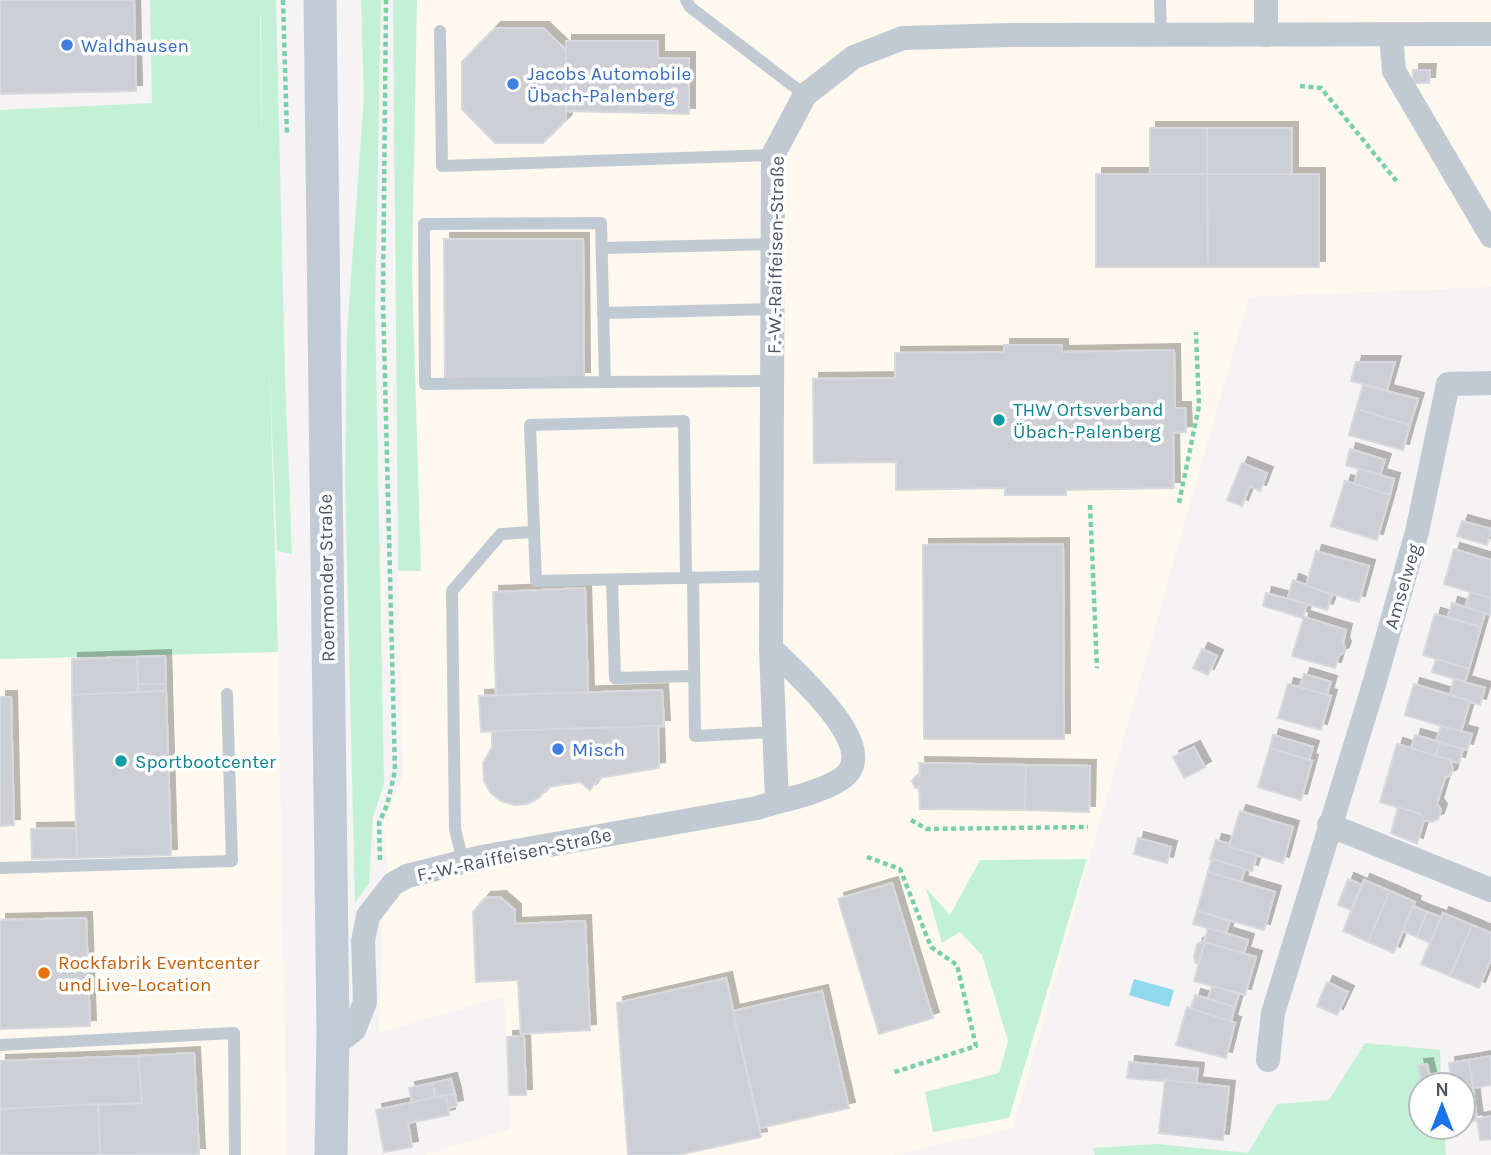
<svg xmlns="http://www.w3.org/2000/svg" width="1491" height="1155" viewBox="0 0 1491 1155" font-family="Karla,sans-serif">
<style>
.commercial{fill:#fdf9ef}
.green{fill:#c3f1d5;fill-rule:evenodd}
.water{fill:#90daee}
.building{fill:#cdcfd5;stroke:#d7d9de;stroke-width:2;filter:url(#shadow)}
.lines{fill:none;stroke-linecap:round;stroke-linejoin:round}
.path{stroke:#7ad0a6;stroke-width:4.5;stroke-dasharray:5 3.5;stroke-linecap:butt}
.service{stroke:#c1cad2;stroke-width:12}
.minor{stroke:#c1cad2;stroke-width:24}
.secondary{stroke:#c1cbd6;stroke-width:33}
.shop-dot{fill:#3f7fe0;stroke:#fff;stroke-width:2.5}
.culture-dot{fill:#0f9aa8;stroke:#fff;stroke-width:2.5}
.food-dot{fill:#e8710a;stroke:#fff;stroke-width:2.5}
.labels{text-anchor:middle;stroke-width:7;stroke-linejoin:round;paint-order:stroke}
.shop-label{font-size:19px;fill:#366cbe;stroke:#fff;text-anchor:start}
.street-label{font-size:19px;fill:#4a5661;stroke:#fff}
.culture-label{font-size:19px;fill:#0d838f;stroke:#fff;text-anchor:start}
.food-label{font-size:19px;fill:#c56008;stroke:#fff;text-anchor:start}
</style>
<defs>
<filter id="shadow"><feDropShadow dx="6" dy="-6" stdDeviation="0" flood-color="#0004"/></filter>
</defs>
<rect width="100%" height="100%" fill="#f5f3f3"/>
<g class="commercial">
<path d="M397,0H1491V287L1249,297L1013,1128L893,1155H423L510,1129L504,996L379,1033L382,922L387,867L384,820L403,775L398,571L394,249Z"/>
<path d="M278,652L287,1155H0V659Z"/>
</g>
<g class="green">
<path d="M150,0H276L285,377L292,554L277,551L269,357L278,652L0,659V110L152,103ZM260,17H261L262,156Z"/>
<path d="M361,0H381L375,309L384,784L373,817L369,884L355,903L345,478L347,333L364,97Z"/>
<path d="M393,0H417L412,271L421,571H398Z"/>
<path d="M1087,859L1009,1118L933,1132L925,1092L999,1073L1008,1041L982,955L960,932L942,943L926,888L950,915L980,860Z"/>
<path d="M1365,1043L1440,1050L1441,1085H1421V1127H1444L1446,1155H1095L1093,1148L1157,1144L1248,1153L1277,1104L1329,1100Z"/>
</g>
<path class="water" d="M1134,979L1174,990L1169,1007L1129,995Z"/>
<g class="building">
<path d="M0,0H134L136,91L0,94Z"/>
<path d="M495,28H543L566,50V120L543,143H495L462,109V62Z"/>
<path d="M566,41H658V58H689V114L566,111Z"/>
<path d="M1413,70H1430L1429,83H1413Z"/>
<rect x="1150" y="128" width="57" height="46"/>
<rect x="1207" y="128" width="85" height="46"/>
<path d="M1096,174H1207L1208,267H1096Z"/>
<path d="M1207,174H1319V267H1208Z"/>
<path d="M444,239H583L584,378H445Z"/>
<path d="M1004,345H1062V352L1174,350L1175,408H1185L1186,432L1173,433L1174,488L1066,490V495H1005V488L896,490V462L814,463L813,379L895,378V353L1004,352Z"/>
<path d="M1356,362H1395L1387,390L1351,381Z"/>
<path d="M1363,385L1418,399L1410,425L1356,409Z"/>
<path d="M1356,409L1410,425L1403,450L1349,435Z"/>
<path d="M1350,449L1385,460L1380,475L1346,465Z"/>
<path d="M1242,463L1267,473L1260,491L1250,486L1242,506L1227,500Z"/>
<path d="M1358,469L1394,479L1390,495L1354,485Z"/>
<path d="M1345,481L1390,495L1377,540L1331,526Z"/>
<path d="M1462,521L1491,529L1487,545L1457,536Z"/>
<path d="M1063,544L1064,739H924L923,545Z"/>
<path d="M1454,549L1491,560V598L1444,584Z"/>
<path d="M1316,551L1369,566L1359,602L1306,586Z"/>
<path d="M1293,580L1332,595L1327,610L1288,598Z"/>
<path d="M585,588L588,692L496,695L493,592Z"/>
<path d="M1470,592L1491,598V615L1465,608Z"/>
<path d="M1266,593L1307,604L1303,618L1263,606Z"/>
<path d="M1452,603L1485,613L1481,627L1448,617Z"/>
<path d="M1435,614L1481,627L1469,669L1423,655Z"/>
<path d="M1304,617L1346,630L1343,643L1345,647L1343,653L1339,655L1335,668L1292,656Z"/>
<path d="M1202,649L1217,656L1208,675L1193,668Z"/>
<path d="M165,656L166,684H138L137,657Z"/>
<path d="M137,657L138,692L72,695V659Z"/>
<path d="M1436,659L1469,669L1465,682L1432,672Z"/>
<path d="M1304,674L1331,682L1327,695L1300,687Z"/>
<path d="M1454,679L1485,688L1480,705L1450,695Z"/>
<path d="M138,684H166V691L138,692Z"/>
<path d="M1288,684L1331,696L1321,730L1278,718Z"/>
<path d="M1414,684L1470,701L1461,732L1405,715Z"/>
<path d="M662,690L664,726L481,732L479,696Z"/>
<path d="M166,691L171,855L77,858L72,695Z"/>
<path d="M0,697H11L14,825L0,826Z"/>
<path d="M658,726L659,768L599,778L590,790L580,782L548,787L539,798L527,804L514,805L501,801L490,792L484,781L483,763L492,747V731Z"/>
<path d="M1441,726L1472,734L1467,750L1436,741Z"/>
<path d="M1273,735L1313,747L1309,760L1270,748Z"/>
<path d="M1415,735L1440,742L1436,756L1411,749Z"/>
<path d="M1440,742L1463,749L1459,763L1436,756Z"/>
<path d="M1397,744L1450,760L1453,769L1451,775L1445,778L1437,804L1441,810L1438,819L1432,822L1424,820L1420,814L1380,802Z"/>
<path d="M1194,747L1205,767L1184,778L1173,757Z"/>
<path d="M1270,748L1312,761L1301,800L1258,787Z"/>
<path d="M919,763L1026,765L1025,810L920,809L919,787L915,788L912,781L916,776H920Z"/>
<path d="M1026,765L1090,766L1089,812L1025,810Z"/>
<path d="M1398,807L1420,814L1424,820L1417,844L1391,833Z"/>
<path d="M1240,811L1293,827L1283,863L1229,847Z"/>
<path d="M76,828L77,858L32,859L31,829Z"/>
<path d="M1138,838L1171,847L1167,863L1134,854Z"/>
<path d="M1216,840L1230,844L1229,847L1257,855L1252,871L1210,859Z"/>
<path d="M1212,859L1245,869L1241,882L1208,872Z"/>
<path d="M1208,872L1275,892L1264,930L1197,911Z"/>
<path d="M1348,879L1362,885L1351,910L1338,905Z"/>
<path d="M1364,880L1390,891L1368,942L1343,931Z"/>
<path d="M892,883L933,1018L879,1034L838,899Z"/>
<path d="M1390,891L1415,902L1394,953L1368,942Z"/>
<path d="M500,897L515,910V924L585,921L590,1030L521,1034L518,980L476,982L473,912L485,898Z"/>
<path d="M1413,906L1427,912L1417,937L1403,931Z"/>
<path d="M1197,911L1230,921L1226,933L1193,924Z"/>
<path d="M1427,912L1441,917L1430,943L1417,937Z"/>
<path d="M1443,913L1472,925L1450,976L1421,964Z"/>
<path d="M86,918L90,1026L0,1029V920Z"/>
<path d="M1472,925L1491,933V959L1479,988L1450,976Z"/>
<path d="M1208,928L1248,940L1244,953L1204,942Z"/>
<path d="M1203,941L1205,942L1199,964L1196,963L1194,957L1197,944Z"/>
<path d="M1205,942L1256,957L1245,995L1194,981Z"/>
<path d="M726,978L761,1137L678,1155H628L617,1003Z"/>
<path d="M1327,982L1348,992L1337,1015L1317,1006Z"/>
<path d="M1212,986L1239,994L1235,1007L1208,999Z"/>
<path d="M822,991L849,1108L760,1128L733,1011Z"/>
<path d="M1195,995L1235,1007L1231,1021L1191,1009Z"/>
<path d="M1187,1007L1235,1023L1226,1058L1176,1045Z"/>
<path d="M524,1036L526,1095H509L507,1037Z"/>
<path d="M194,1053L199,1154L100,1155L98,1104L142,1103L138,1056Z"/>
<path d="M138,1056L142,1103L0,1109V1061Z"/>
<path d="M1491,1056V1085L1473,1088L1469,1060Z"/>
<path d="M1469,1060L1477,1120L1463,1123V1085H1452L1449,1063Z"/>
<path d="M1129,1062L1198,1069L1196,1084L1127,1078Z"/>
<path d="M1427,1064L1430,1077L1421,1079L1418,1065Z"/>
<path d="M451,1079L455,1094L435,1097L433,1083Z"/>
<path d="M1165,1080L1229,1087L1223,1140L1159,1133Z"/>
<path d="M433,1083L435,1097L412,1102L409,1088Z"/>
<path d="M455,1094L457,1106L448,1108L446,1095Z"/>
<path d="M446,1095L449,1115L408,1123L412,1147L384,1152L376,1110Z"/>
<path d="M98,1104L100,1155H0V1109Z"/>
<path d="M1491,1116V1139L1480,1140L1477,1119Z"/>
</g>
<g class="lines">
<g class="path">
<path d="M283,0L287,136"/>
<path d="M1300,86L1321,88L1398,183"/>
<path d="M1179,503L1199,406L1196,332"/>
<path d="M1090,505L1097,668"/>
<path d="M911,820L927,829L1088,827"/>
<path d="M867,857L900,869L931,947L957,965L976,1046L892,1073"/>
<path d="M380,860L379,823L387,805L395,771L383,301L386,0"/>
</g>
<g class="service">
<path d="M686,0L690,7L805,95"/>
<path d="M1160,0L1161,35"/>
<path d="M440,31L442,166L773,155"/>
<path d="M602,248L773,244"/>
<path d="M603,313L772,309"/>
<path d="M605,382L425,384L424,224L601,223L605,382L772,381"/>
<path d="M686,578L684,421L530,425L536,581L771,576"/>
<path d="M693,578L695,736L774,732"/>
<path d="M612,581L615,678L694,676"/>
<path d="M463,862L455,829L452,591L501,534L534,532"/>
<path d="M0,868L232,861L227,694"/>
<path d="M0,1045L234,1033L235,1155"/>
</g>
<g class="minor">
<path d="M1266,35V0"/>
<path d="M1391,35L1394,71L1491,236"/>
<path d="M771,648C793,671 870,736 850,770C841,786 795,798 777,802L771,648L773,155L805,95L854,57L903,38L1009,35L1491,34"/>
<path d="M1329,825L1491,890"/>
<path d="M333,1046L354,1030L365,1002L363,941L368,916L393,884L407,876L482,857L757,808L777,802"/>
<path d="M1268,1060L1273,1013L1375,681L1417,532L1448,384L1491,383"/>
</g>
<path class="secondary" d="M320,0L333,1031L331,1155"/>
</g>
<g class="shop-dot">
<circle cx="67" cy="45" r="7"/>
<circle cx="513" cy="84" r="7"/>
<circle cx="558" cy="749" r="7"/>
</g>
<g class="culture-dot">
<circle cx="999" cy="420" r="7"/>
<circle cx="121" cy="761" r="7"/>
</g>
<circle class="food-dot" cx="44" cy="973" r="7"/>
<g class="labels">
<g class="shop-label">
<text x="81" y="52">Waldhausen</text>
<text x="527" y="80">Jacobs Automobile<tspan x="527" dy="22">Übach-Palenberg</tspan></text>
<text x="572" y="756">Misch</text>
</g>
<g class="street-label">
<text transform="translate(775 255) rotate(-89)" y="7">F.-W.-Raiffeisen-Straße</text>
<text transform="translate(326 578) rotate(-91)" y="7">Roermonder Straße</text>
<text transform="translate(1402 586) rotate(-74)" y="7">Amselweg</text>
<text transform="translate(514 854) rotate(-12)" y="7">F.-W.-Raiffeisen-Straße</text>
</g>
<g class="culture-label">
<text x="1013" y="416">THW Ortsverband<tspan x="1013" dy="22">Übach-Palenberg</tspan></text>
<text x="135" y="768">Sportbootcenter</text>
</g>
<g class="food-label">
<text x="58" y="969">Rockfabrik Eventcenter<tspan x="58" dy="22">und Live-Location</tspan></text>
</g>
</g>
<g transform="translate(1442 1106)"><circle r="33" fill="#ffffff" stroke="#b7bbc0" stroke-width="2"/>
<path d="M0-5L12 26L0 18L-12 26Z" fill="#1a73e8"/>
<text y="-10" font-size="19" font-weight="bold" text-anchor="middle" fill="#4a5661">N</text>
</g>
</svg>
